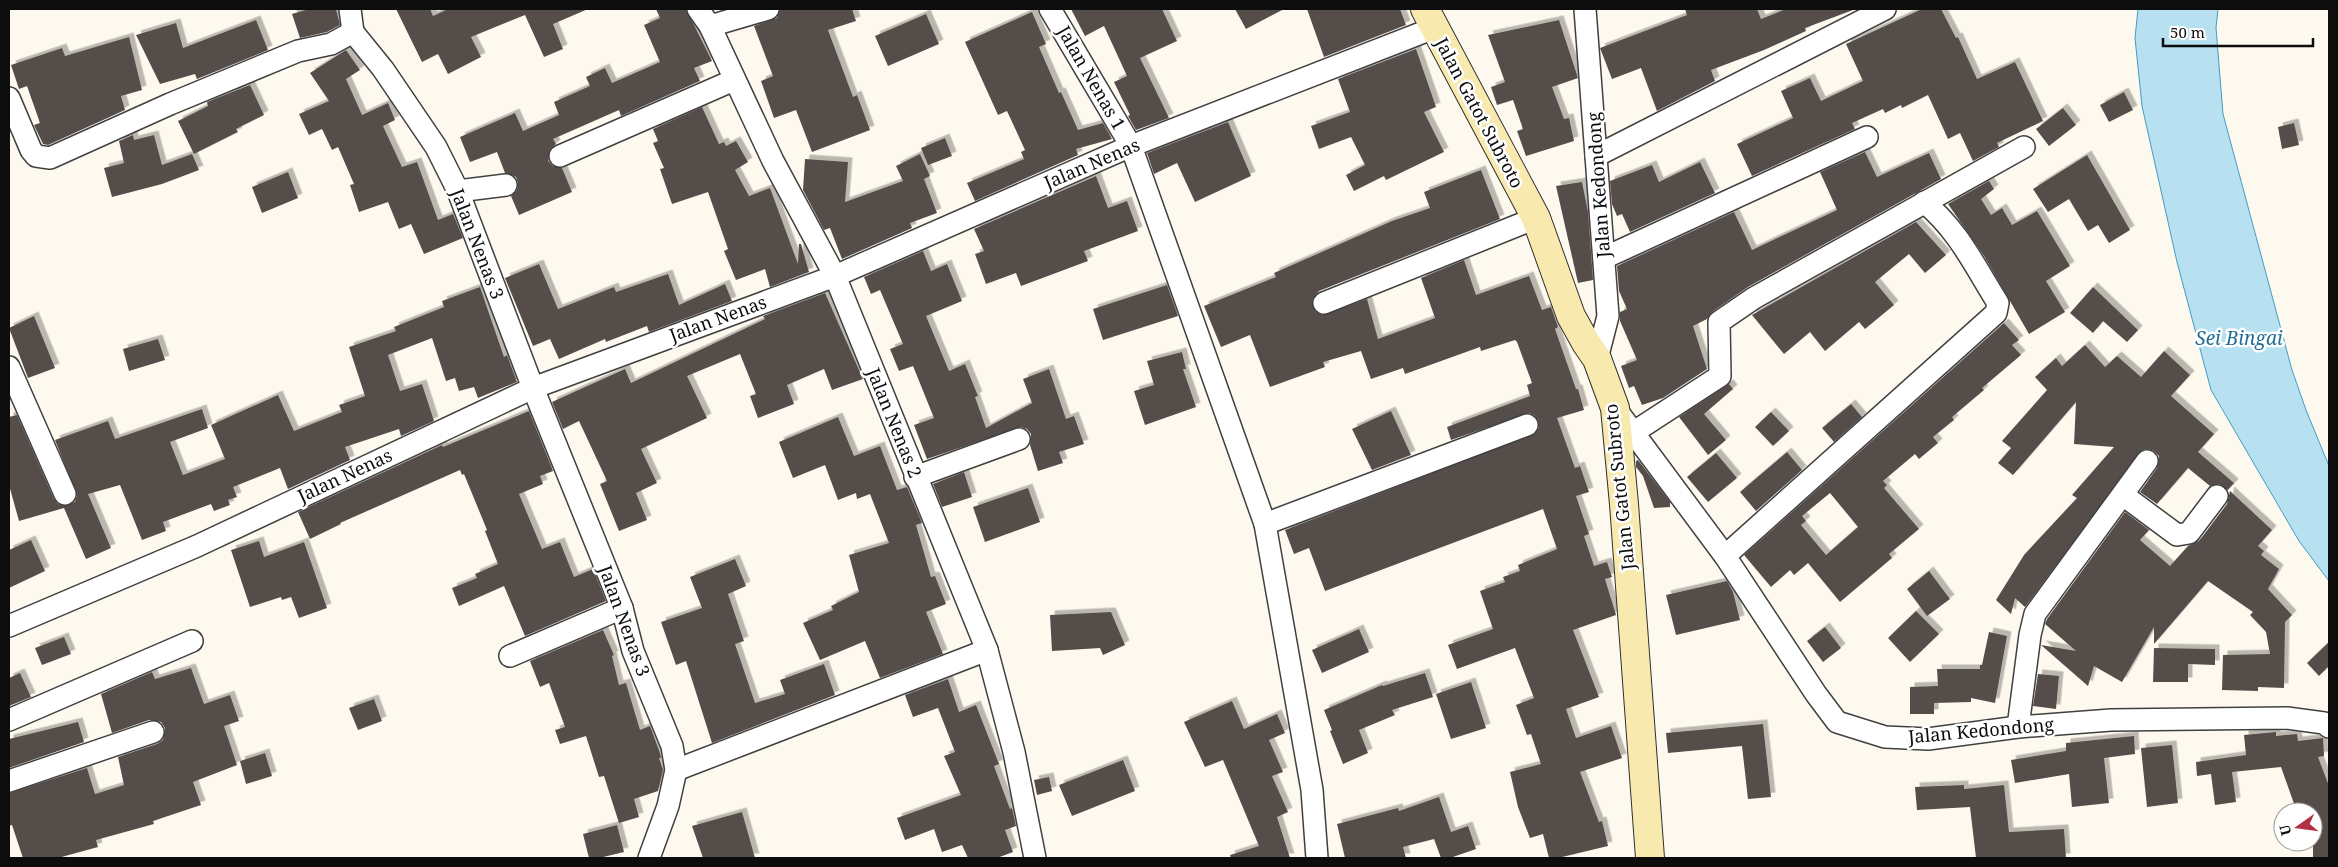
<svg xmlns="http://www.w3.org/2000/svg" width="2338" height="867" viewBox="0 0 2338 867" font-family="'Noto Serif',serif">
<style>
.water{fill:#b7e1f1;stroke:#449cc2}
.building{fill:#554d4a;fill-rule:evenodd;filter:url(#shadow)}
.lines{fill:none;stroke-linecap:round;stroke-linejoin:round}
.minor-casing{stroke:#404040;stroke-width:24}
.secondary-casing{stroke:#2f2f2f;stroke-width:30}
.minor{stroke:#fff;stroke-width:21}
.secondary{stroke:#f8e9ae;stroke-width:28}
.labels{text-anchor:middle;stroke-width:5;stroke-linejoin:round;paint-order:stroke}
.street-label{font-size:18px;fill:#0d0d0d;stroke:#fff}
.water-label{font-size:19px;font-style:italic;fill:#216d94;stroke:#fff}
</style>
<defs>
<filter id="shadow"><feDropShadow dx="4.5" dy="-4.5" stdDeviation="0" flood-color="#0004"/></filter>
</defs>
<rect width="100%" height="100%" fill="#fef9ee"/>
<path class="water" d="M2138,9H2218L2216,28L2223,114L2292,370L2306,410L2329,466V581L2299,541L2211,390L2177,262L2142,106L2135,38Z"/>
<g class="building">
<path d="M309,9H336L340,25L327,32L300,38L292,14Z"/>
<path d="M396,9H430L433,16L448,9H588L553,24L563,49L544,57L525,15L471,37L481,57L448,74L438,54L422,62Z"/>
<path d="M656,9H686L712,61L694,68L700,81L621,116L619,110L553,139L556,144L550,149L548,161L553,166L562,168L572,192L519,215L511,196L517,190L518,183L516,177L505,173L497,152L470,162L460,137L515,113L523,131L559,115L554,102L590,86L586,77L605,68L612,83L660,62L644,25L660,18Z"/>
<path d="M780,9H852L856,21L828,30L853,97L857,95L870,130L812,152L796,110L774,118L761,81L773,76L754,26L777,18Z"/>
<path d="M1071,9H1162L1177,41L1140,58L1169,118L1136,130L1128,116L1130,115L1114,82L1127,76L1104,26L1085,36Z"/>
<path d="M1235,9H1284L1246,29Z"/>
<path d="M1307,9H1400L1406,25L1324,57Z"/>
<path d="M1685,9H1757L1761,19L1786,9L1853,10L1805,28L1806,31L1764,50L1711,70L1715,81L1657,111L1641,68L1612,79L1600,48L1687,15Z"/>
<path d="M1922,9H1941L1956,38L1958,37L1977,79L2015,62L2043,121L1997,143L1999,147L1973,161L1960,133L1948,139L1928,95L1902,108L1901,105L1885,113L1883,109L1852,123L1855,129L1752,176L1737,144L1793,118L1781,91L1810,78L1821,101L1863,81L1846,44Z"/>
<path d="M1032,12L1046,44L1039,47L1059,93L1061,92L1078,130L1103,123L1112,139L1076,149L1078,155L975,201L967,183L1024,159L1021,152L1025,150L1007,111L998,115L965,42Z"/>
<path d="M926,14L939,44L888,66L875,36Z"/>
<path d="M256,20L268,50L197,79L195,74L160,84L136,35L176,23L183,48Z"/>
<path d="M1559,20L1578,78L1552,87L1564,119L1569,118L1574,141L1526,156L1517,131L1523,129L1513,100L1497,105L1491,87L1505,82L1488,35Z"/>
<path d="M129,37L142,90L121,96L125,110L48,145L43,144L34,125L40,123L27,86L19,89L11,65L62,48L65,56Z"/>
<path d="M1416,49L1436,107L1424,112L1444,152L1386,180L1384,176L1354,191L1346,175L1365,165L1351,137L1319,149L1311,126L1350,112L1338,79Z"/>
<path d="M346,50L360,70L346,79L362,115L388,103L395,120L383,126L402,167L417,162L438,220L453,214L463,238L424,254L411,224L399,229L388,202L359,212L350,185L354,184L338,147L332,150L322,129L309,135L299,114L329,101L310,73Z"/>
<path d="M250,85L264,115L236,129L238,132L194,154L178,121L208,106L207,102Z"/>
<path d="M2124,92L2133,110L2109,122L2100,105Z"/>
<path d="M702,107L719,144L724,142L726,146L736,141L748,162L735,170L749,196L770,188L798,264L799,244H801L809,272L770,287L765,269L736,280L724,251L728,249L708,192L672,204L660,169L664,168L653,143L658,141L653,129Z"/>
<path d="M2063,108L2076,125L2049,146L2036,129Z"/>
<path d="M1228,122L1251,176L1195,202L1177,163L1154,174L1147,153Z"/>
<path d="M2294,123L2299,145L2282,149L2278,127Z"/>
<path d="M133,135L134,140L154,135L162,165L192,154L199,170L162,184L112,197L104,168L124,163L119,141Z"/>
<path d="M945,138L952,156L928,165L921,148Z"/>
<path d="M1865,152L1877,177L1929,153L1941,179L1748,287L1712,312L1707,319L1693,326L1707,369L1663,398L1642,405L1634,386L1629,388L1621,366L1637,360L1620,321V312L1627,309L1619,291L1617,266L1734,212L1752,250L1837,210L1820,172Z"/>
<path d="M920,154L930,176L924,179L937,213L910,223L912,228L842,259L830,228L824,230L803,190L805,159L848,162L845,202L903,181L896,166Z"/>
<path d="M2087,155L2130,230L2109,243L2098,225L2088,231L2069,199L2048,212L2033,189Z"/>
<path d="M1700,162L1715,193L1630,232L1622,214L1617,216L1612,204L1610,181L1652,165L1659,182Z"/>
<path d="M1481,170L1500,219L1319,291L1314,296L1312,302L1316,312L1323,315L1367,299L1378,339L1435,318L1421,278L1464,260L1476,295L1529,276L1542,310L1551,307L1558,327L1555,329L1576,389H1578L1584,410L1557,418L1575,468L1580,466L1589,492L1576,496L1589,534L1584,536L1594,566L1607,562L1612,577L1605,579L1616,615L1573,630L1599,697L1566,709L1576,738L1611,726L1622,758L1580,772L1599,822L1602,821L1608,846L1558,858H1549L1543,834L1530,838L1518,807L1510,772L1541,764L1531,734L1527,735L1516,705L1534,698L1515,648L1457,669L1448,645L1493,629L1480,591L1505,582L1503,577L1520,571L1518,565L1557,549L1543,509L1325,591L1309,548L1294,554L1285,530L1536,433L1539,427L1538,420L1534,415L1529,413L1451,440L1447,427L1530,396L1527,385L1532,383L1517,342L1515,340L1481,351L1480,347L1405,374L1403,368L1371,379L1361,351L1323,362L1325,367L1270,387L1250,335L1221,347L1204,306L1276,277L1274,273L1392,221L1430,208L1424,192Z"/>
<path d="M288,172L298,198L262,213L252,187Z"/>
<path d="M1096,176L1108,208L1127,201L1138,231L1084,251L1088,261L1021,286L1016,273L986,284L975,254L984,251L974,229Z"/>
<path d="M1989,181L1994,189L1981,199L1991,215L2002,208L2012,225L2037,211L2070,266L2046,281L2065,312L2029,334L1984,256L1948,204Z"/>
<path d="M1582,182L1588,212L1593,280L1578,283L1556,186Z"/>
<path d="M1916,222L1946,255L1925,273L1909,254L1875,282L1894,305L1865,329L1859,322L1825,351L1810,332L1784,354L1752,315Z"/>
<path d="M923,251L931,271L947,264L962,301L926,316L949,371L965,364L978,396L975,397L986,428L1032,403L1023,379L1049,369L1066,419L1074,416L1084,444L1059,452L1063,463L1038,471L1030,445L1031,434L1027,429L1021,427L927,459L914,425L934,418L913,366L899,371L890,349L903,344L880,290L871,294L864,277Z"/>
<path d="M539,264L558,309L614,287L616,292L668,274L679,305L725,284L732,301L649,332L647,326L606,342L605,339L559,359L550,339L533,346L505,278Z"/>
<path d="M1167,285L1178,316L1103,340L1093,309Z"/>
<path d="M480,287L504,357L507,355L517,382L478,398L474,387L459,391L455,378L446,381L432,338L388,355L400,391L422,384L434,421L401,436L399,429L345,447L350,460L288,489L280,468L233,487L237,497L228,500L230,505L214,511L211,504L163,522L166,531L142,540L120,485L88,494L111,548L86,559L64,508L19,521L9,485V417L17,415L54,499L58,504L64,506L75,502L77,495L55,440L108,421L115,439L202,409L208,428L170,442L183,475L225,459L211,425L278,395L294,431L342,412L339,405L365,396L349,347L396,331L394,327L444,307L442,301Z"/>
<path d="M2093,287L2138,330L2127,342L2103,321L2093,333L2070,313Z"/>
<path d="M825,293L863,379L832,390L824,369L787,385L794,404L758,418L750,396L756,394L740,354L687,376L707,418L641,449L657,483L636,493L647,520L619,531L600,484L607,481L579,421L563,429L552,402L625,369L631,383L765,319L763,316Z"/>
<path d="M34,316L55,368L28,378L9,328Z"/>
<path d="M2004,323L2019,340L2012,345L2021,355L1982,388L1984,390L1952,417L1954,420L1933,437L1938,443L1919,459L1915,454L1883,481L1887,485L1884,488L1919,529L1889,554L1892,558L1840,602L1808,563L1794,575L1790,570L1771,587L1744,555ZM1830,493L1858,527L1826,555L1801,525L1806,521L1802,516Z"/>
<path d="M158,339L165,360L129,371L123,349Z"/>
<path d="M2085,345L2105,367L2117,356L2141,377L2164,351L2190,375L2171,396L2214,434L2198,452L2234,483L2228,490L2219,484L2210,486L2188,468L2157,504L2140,492L2157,468L2159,456L2154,451L2148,449L2142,450L2025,607L2015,598L2011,614L1996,600L2024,555L2077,498L2072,495L2114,447L2074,444L2076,402L2013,475L1998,463L2011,448L2002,441L2047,390L2035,377L2056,358L2062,366Z"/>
<path d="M1182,352L1186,369H1183L1196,407L1145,425L1134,391L1154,385L1147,361Z"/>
<path d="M1729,384L1733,389L1704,414L1726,440L1708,455L1679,417Z"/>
<path d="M1851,404L1862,417L1834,442L1822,428Z"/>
<path d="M529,411L553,471L540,476L543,484L519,494L542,549L560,542L574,577L593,569L606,601L525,636L504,586L459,606L452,588L477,578L475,574L498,564L485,531L487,530L464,474L462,475L460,470L340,523L341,524L310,539L298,512L442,445L443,447Z"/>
<path d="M1391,411L1411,455L1372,470L1352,429Z"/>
<path d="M1771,412L1789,431L1773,446L1755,427Z"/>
<path d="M838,417L854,456L880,446L897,490L907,487L922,523L916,525L931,577L935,576L946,604L926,612L943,654L880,678L865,641L820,660L803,623L833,610L831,606L859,592L849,555L889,543L870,494L857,499L856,493L838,500L825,465L793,478L779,442Z"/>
<path d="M1787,452L1802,470L1756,511L1740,492Z"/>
<path d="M1716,453L1737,478L1708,502L1687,477Z"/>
<path d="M1638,460L1670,502V507L1654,508L1643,476L1636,467V461Z"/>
<path d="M964,472L972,497L942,507L933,484Z"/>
<path d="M1028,488L1040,522L985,542L973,507Z"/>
<path d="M2230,491L2272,530L2258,546L2264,551L2261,555L2279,569L2268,589L2292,615L2285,622L2284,688L2258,687V691L2222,690L2223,655L2270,654L2266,632L2250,615L2253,612L2208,581L2154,644V627L2122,682L2094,666L2088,686L2041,645L2076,651L2045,624L2047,619L2125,512L2149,530L2140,540L2170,566L2188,546L2199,541L2227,504Z"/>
<path d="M31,540L45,571L9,588V550Z"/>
<path d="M259,541L264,557L304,542L327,608L299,618L291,597L282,600L281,597L250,607L231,550Z"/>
<path d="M735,559L746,586L728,594L744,641L735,644L755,703L785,694L780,680L824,664L835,695L712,743L686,661L676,665L661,622L702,608L690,577Z"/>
<path d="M1929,571L1950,599L1927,616L1907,589Z"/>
<path d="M1727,581L1733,592L1740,620L1676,635L1666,595Z"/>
<path d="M1916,611L1939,634L1910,662L1888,638Z"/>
<path d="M1111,612L1125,645L1103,655L1100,648L1052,651L1050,615Z"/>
<path d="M1825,627L1841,648L1823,662L1807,641Z"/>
<path d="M1359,629L1369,652L1322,673L1312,650Z"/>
<path d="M603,630L614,655L612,656L619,685L626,683L640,730L650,726L660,753L661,758H659L663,770L658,791L634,799L639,817L619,823L604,776L599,777L586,736L560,744L555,730L565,727L549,683L540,687L530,661Z"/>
<path d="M1989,632L2007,636L1995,703L1971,698V702L1934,703V714H1910V687L1938,686L1937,669H1980V665H1982Z"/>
<path d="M64,637L71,654L42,665L35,648Z"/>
<path d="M2329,642V666L2319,676L2307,663Z"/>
<path d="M2154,648L2215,649V665L2188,664V682H2153Z"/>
<path d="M191,668L204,704L230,695L239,721L224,726L237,765L193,782L201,805L153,821L154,824L96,840L98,847L58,858H23L12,825L9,826V793L87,768L95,794L124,785L118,757L157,744L163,740L165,728L161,722L149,720L112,733L101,694L152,672L155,679Z"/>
<path d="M20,673L31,697L9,706V678Z"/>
<path d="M1425,673L1433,697L1392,710L1395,715L1359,730L1368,753L1343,764L1330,731L1332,730L1324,710L1382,685L1383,686Z"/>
<path d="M2038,674L2059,676L2056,709L2033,706Z"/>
<path d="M948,679L959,712L976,705L999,764L994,766L1010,809L1012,808L1016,826L1005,830L1013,852L997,858H968L962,845L942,852L934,829L905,840L897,818L961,795L944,756L955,752L938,708L913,717L905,695Z"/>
<path d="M1471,682L1486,728L1451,739L1436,694Z"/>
<path d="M374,699L382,721L358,730L349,708Z"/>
<path d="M1232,701L1244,729L1277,714L1285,733L1269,740L1283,772L1272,776L1288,812L1277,817L1290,858H1231L1230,855L1259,846L1223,760L1205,767L1184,722Z"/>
<path d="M78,722L84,742L9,768V739Z"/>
<path d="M1763,724L1771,797L1748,799L1742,746L1668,753L1666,733Z"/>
<path d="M2276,732V736L2297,734L2298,741L2323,738L2324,756L2318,757L2329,786V858H2313V812H2297L2281,767L2232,772L2236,802L2215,805L2211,774L2197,776L2196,762L2246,755L2244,735Z"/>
<path d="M2134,736L2135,754L2104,758L2109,803L2072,807L2069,774L2015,783L2011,760L2066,751V743Z"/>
<path d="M2172,745L2178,803L2147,807L2141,748Z"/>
<path d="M265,753L272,776L246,784L240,761Z"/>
<path d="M1123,760L1135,791L1072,816L1059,785Z"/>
<path d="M1049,777L1052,791L1037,795L1034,780Z"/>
<path d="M1964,785V789L2004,785L2009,832L2064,829L2066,858H1976L1970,807L1917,810L1915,787Z"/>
<path d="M1439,797L1451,832L1468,826L1476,849L1450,858H1441L1434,839L1403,847L1406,858H1345L1337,824L1398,808L1399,811Z"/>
<path d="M742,812L755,858H703L692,826Z"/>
<path d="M617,825L624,852L599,858H589L583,834Z"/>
</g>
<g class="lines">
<g class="minor-casing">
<g id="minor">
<path d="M350,9L353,32"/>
<path d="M698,9L710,26L773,161L835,276L987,650L1014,752L1035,858"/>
<path d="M1050,9L1131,146L1265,524L1312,790L1317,858"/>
<path d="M1585,9L1608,316L1597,359"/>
<path d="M710,26L768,9"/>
<path d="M9,98L31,150L36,156L50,158L170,104L298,51L331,44L353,32L383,69L436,147L458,191L533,388L622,608L633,651L672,746L676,770L668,806L649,858"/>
<path d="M560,156L734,80"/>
<path d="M1596,156L1885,9"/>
<path d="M458,191L506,185"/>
<path d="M1604,258L1867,137"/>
<path d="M1324,303L1536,218"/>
<path d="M9,367L65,494"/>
<path d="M1615,408L1725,556L1816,694L1837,722L1885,737L1928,739L2018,727L2111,720L2287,718L2324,723L2329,727"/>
<path d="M1634,432L1720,376L1719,322L1754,298L2024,147"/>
<path d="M915,477L1019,439"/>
<path d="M2123,495L2177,535L2189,533L2217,496"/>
<path d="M1265,524L1527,425"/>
<path d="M1725,556L1996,313L1998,303C1974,265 1959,231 1924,202"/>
<path d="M9,626L197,546L533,388L835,276L1131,146L1434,28"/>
<path d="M510,656L622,608"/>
<path d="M9,720L192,641"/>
<path d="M2018,727L2030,635L2035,614L2147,461"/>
<path d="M676,770L987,650"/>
<path d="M9,781L153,732"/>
</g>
</g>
<g class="secondary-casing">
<path id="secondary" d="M1425,9L1536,218L1571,316L1586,343L1597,359L1615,408L1624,504L1650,858"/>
</g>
<use href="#minor" class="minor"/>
<use href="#secondary" class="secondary"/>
</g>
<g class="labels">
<g class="street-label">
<text transform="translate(1091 78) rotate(60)" y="6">Jalan Nenas 1</text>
<text transform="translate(1479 113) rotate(62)" y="6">Jalan Gatot Subroto</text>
<text transform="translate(1092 164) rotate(-23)" y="6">Jalan Nenas</text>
<text transform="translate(1599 185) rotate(-94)" y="6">Jalan Kedondong</text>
<text transform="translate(477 244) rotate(69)" y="6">Jalan Nenas 3</text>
<text transform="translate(718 319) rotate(-20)" y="6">Jalan Nenas</text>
<text transform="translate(894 423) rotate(68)" y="6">Jalan Nenas 2</text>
<text transform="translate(345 476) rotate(-25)" y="6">Jalan Nenas</text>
<text transform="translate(1620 487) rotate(-96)" y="6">Jalan Gatot Subroto</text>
<text transform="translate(624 621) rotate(70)" y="6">Jalan Nenas 3</text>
<text transform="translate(1981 731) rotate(-5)" y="6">Jalan Kedondong</text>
</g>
<g class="water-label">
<text x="2239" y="345">Sei Bingai</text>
</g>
</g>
<rect width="2338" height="867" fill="none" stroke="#0d0d0d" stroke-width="20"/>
<g transform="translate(2298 827) rotate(256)"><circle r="24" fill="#ffffff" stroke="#9e9e9e"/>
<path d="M0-4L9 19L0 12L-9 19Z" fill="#b13044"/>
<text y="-8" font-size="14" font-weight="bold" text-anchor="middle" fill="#0d0d0d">U</text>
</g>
<path d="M2163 38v8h150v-8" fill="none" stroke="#0d0d0d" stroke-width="2.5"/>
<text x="2170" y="38" font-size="15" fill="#0d0d0d" stroke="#ffffff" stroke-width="4" paint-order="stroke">50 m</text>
</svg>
